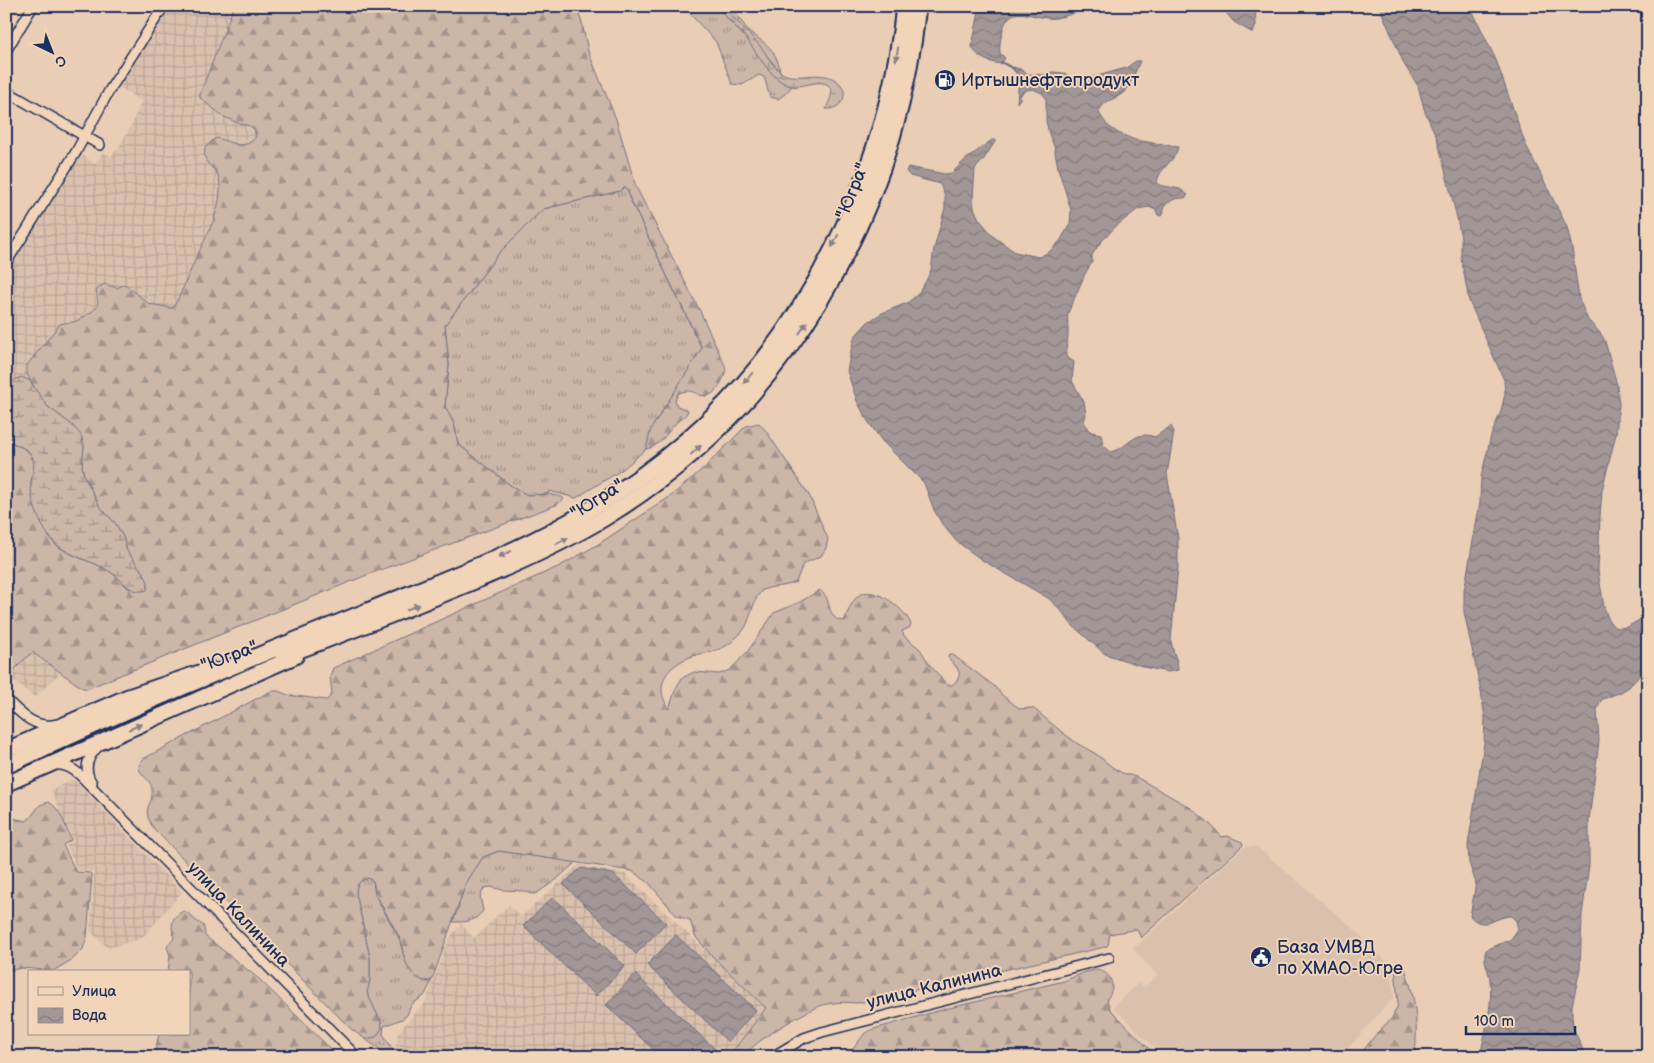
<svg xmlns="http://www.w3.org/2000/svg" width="1654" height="1063" viewBox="0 0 1654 1063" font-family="'Balsamiq Sans',sans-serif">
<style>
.built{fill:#dac1ae}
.industrial{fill:url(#industrial-grid)}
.grass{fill:url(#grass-tufts);stroke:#737283}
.forest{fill:url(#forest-firs);stroke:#737283}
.wetland{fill:url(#wetland-marsh);stroke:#737283}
.water{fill:url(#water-waves);stroke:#6d6d80}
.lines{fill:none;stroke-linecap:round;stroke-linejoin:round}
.stream{stroke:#6d6d80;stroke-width:2}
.street-casing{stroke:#1b2f5e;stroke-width:12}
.primary-casing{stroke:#1b2f5e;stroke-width:18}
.highway-casing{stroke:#1b2f5e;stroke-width:19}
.street{stroke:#f2d4b8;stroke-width:9}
.primary{stroke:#f2d4b8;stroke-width:14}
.highway{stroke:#f2d4b8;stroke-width:15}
.oneway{fill:#86828b}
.labels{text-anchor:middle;stroke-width:4;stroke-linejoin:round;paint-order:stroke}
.poi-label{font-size:18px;fill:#1b2f5e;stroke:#f2d4b8;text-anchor:start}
.street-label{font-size:18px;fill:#1b2f5e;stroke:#f2d4b8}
</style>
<defs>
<pattern id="industrial-grid" width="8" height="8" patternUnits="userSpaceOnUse" patternTransform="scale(1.25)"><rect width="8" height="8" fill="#dac1ae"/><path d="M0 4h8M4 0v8" fill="none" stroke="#baa698"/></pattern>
<pattern id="grass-tufts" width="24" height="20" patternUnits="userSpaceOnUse" patternTransform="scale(1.25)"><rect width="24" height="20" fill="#cbb6a8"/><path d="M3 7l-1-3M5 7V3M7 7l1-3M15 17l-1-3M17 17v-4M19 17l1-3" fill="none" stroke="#a4948c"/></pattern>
<pattern id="forest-firs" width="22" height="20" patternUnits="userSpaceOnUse" patternTransform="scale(1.25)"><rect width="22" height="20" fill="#cbb6a8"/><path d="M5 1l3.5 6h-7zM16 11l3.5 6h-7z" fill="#a4948c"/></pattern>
<pattern id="wetland-marsh" width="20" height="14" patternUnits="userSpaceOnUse" patternTransform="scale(1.25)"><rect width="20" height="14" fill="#cbb6a8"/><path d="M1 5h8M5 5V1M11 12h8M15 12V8" fill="none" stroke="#a4948c"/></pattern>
<pattern id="water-waves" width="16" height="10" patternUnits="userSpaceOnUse" patternTransform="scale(1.25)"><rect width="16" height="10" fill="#a39696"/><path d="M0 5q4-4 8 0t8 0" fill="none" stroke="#847b7e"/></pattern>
</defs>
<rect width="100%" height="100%" fill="#e9cdb4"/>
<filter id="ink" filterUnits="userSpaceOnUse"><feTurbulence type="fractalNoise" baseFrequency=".02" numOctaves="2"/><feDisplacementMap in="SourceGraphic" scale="10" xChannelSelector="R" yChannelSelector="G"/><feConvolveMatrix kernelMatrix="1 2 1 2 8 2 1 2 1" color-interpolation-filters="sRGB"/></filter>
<g filter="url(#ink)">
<path class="built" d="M1244,847H1257L1354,929L1390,965L1394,997L1340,1057H1164L1113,1007L1139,983L1144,988L1157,975L1133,949Z"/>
<g class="industrial">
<path d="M170,6H234L200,94V98L224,117L238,123L250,126L254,129L256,136L253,141L248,144L235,145L226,141L205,148L204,160L206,163L216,171L218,175L220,185L218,210L179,297L173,308L149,304L125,284L117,288L112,287L107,284L95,294L97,304L95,309L73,322H65L60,324L27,365V374L29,380L6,439V274L45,208L81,154L95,164L103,152L111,157L120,145L133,123L141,101L119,87Z"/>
<path d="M31,652L60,673L35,697L6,676V673H11Z"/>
<path d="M73,779L182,892L141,939L108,948L90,931L94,872L78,871L66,845L73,841L51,790Z"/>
<path d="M579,865L625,874L766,1008L726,1057H394L398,1032L425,1003L449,938L461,924L474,938L509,905L521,917Z"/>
</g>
<g class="grass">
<path d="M689,6H718C725,18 735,26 744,36C761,54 767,75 792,86L785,94L778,99L770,97C767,90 767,84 764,77L759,75L742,85L732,84L716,42L692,16Z"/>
<path d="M727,6H732C737,15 743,25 750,32C766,45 776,48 780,71L730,14Z"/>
<path d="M624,187L628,190L630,199L702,349L651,429L646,449L623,469L576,498L549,491L548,494L527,495L510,485L458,444L454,424L445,406L449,365L445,325L499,253L543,209L620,191Z"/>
<path d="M499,851L576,862L556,880L537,893L532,894L524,891L503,890L491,887L484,888L480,896L483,911C474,922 467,922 453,922L466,883L483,857Z"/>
<path d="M368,878L373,881L375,895L399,938L405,960L426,982L432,980L425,995L411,1005L407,1015L402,1019L384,1026L383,1034L393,1050L392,1054L388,1055L365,1039L376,1037L382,1028L381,1022L367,993L370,979V958L356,893C356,884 359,881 368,878Z"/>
</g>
<g class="forest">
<path d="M234,6H576L582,23L588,51L616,119L636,187L700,311L726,368C725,377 717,395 706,396C695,396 694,387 679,393L675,400L677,406L688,410L687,413C684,418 678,420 675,424C667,433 659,447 646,449L651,429L702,348L630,199L628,190L624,187L620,191L543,209L499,253L445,325L449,365L445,406L454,424L458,444L510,485L527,495L548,494L562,497L564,499L556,505L367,575L86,689L81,687L32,652L11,673H6V439C14,445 26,447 32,456C38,467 30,475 31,486C32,491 47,533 49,537C60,554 86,559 102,567C113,572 121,581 129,589L144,574L127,551L123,537L116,524L100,507L84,476L82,466L84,446L71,424L48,407L39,396L27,374V365L60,324C65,322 68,323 73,322C78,321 95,311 97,306C99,300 95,295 97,289L104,284L117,288L125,284L149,304L173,308L179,297C185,284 190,271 196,258C207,234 221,212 220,185C219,163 202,171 205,148L213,140L217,138C231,142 246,152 256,136L254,129L250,126L238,123L224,117L200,98V94Z"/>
<path d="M759,423L766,431L809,495L828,539L826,548L821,556L803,564L796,582C786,587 770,586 763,590C754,595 751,618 745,628C741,634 734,640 729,644C719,651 708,652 696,655C680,660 661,671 662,691C662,697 666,703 669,709L676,688L682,678L694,672L719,674L730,670L748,651L774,613L800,602L820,590C821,591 826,596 826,597C831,607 829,620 844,621C848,612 852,599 861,594C876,586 907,610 911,625L909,628L902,631L904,636L920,649L929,664L947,685H952C966,673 957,669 948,657L949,654L953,655L994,686L1003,696L1020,709L1030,708L1034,709L1063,733L1078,744L1096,754L1112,767L1122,773L1136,777L1191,808L1209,823L1222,837L1227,836L1242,842L1243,845L1141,938L1137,929L1110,934L1108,945L1105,947L858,1003C845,1002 835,1002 823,1005C810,1008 751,1043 748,1053L754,1055V1057H728L766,1008L710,954L695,936L690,920L677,916L648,882L632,871L499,851L483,857L466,883L432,980C423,983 415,978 410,970C403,960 403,948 399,937C390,918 377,902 373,881L368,878C359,881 356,884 356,893L370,958V979L367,993L381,1022L382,1028L376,1037L365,1039L351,1029L154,829C139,806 154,807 152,789C151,776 131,774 143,759L271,691H278L288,695L327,700L332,694L330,676L333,668L560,566L597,545L671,496L705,467L746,426Z"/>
<path d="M48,802C61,807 66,828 71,840L63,845L76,872L90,873L92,875L87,937L83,949L73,959L53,971L22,968L6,971V818H13L26,821L29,819L40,805Z"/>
<path d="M184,911C189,914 191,915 194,919C203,927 204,921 205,936L259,979L339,1057H154L159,1034H189V972H168L170,955L167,947L174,938C171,924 170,917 184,911Z"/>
<path d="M1399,963H1403C1416,999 1418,1019 1415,1057H1358L1378,1032L1392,1018L1398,1005L1395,966Z"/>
<path d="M1097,969C1111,973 1117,986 1107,999L1110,1009L1157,1057H847L865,1033L874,1029L945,1009L1064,981L1086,972Z"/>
</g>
<g class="wetland">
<path d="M718,6H727L730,14C741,26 754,38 764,51C769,59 773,66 781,72C794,83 820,68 837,81C851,91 843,110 826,109C828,102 836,92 828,85C820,78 799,89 790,86C770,79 758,54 746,38C737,27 726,19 718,6Z"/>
<path d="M21,377L29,380L48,407L71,424L81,435L84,446L82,466L84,476L100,507L116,524L123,537L127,551L144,574L148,582L147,590C130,595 124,581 112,573C92,559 64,557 49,536C42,527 36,513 33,501C32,497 31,491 31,486C31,473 39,460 27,450C21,446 13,444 6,439V390L16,379Z"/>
</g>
<g class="water">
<path d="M980,6H1094C1081,10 1069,16 1056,18C1035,21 1011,0 1003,29C1001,37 999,45 1000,53L1005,58L1001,64C988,62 979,59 972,47Z"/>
<path d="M1220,6H1255L1256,25L1253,33L1234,22Z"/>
<path d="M1379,6H1470L1496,60L1525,143L1567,227L1572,248L1579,299L1588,320L1601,334L1605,341L1617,385L1619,404L1616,434L1602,490L1600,516L1598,571L1604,607L1609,621L1614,627L1619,628L1627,627L1648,615V667L1629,687L1621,692L1603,699L1600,702L1597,710L1599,741L1589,820V865L1582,915L1580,969L1572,1006V1016L1573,1027L1586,1057H1480C1485,1031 1493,1006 1490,980C1489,970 1482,960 1486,950L1511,939L1518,929L1516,921L1511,916C1496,916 1484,932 1470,916L1476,883L1469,863L1468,845L1484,743L1485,718L1481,691L1464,612V591L1480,502L1481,477L1491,436L1501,411L1505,394L1504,380L1469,301L1461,257V238L1457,218L1437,138L1425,112L1418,86L1405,66Z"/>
<path d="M1136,61H1140C1137,68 1129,88 1123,93C1113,101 1102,100 1099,113L1107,125L1118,133L1135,140L1178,147C1176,161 1159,168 1157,182L1159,185L1180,189L1188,195L1185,198C1175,198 1169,200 1163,208L1164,213L1161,216L1158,215L1156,210L1149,207L1138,209L1115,227L1100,243L1092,255V262L1085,274L1068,313C1067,319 1068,323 1068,329C1069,339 1065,347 1066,357L1074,362L1072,381L1084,402L1086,414L1084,422L1091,432L1101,434L1103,445L1111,452C1128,449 1133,429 1155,437L1171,426L1174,432L1167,474L1178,539V568L1171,640C1172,651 1178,660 1178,670L1168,672L1148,668L1105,654L1072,625L1060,609L1048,598L982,560L956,541L942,524L934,510L924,483L882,441L867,420L857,401L847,371L852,346L855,336L868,322L882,313L907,303L917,295L926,281L931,270L934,249L945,208V196L940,184L910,176L906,171L908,167L945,174L952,173L965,160L992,140H996L984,159L975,169L973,198L974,208L979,219L994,237L1015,252L1039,257L1049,252L1060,241L1070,224L1071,210L1058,168L1054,146L1049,134L1046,121V98L1042,93L1033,89L1027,90L1021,94L1020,99L1017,103L1019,76L1014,71L1013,67L1020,69L1027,74L1043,75L1052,72L1064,73L1075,79L1083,80L1126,68Z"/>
<path d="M581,868L613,874L666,923L636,954L563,884Z"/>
<path d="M553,897L625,966L596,996L523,926Z"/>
<path d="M676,935L756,1010L728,1042L647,965Z"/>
<path d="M635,974L717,1051L712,1057H661L606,1005Z"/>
</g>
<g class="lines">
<path class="stream" d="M1001,62L1014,69"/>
<g class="street-casing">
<g id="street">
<path d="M6,51L33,6"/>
<path d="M6,91L100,145"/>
<path d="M6,263L76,152L109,91L164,6"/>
<path d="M6,699C20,713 35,730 57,724"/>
<path d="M54,765C65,764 72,768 80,775L357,1057"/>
<path d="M92,783C83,769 87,756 100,745"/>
<path d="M772,1057L804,1038L822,1032L1109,958"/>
</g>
</g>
<g class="primary-casing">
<g id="primary">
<path d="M6,750L127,697L210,669"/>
<path d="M6,784L296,656"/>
</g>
</g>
<g class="highway-casing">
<g id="highway">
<path d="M283,656C342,634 402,611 460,587C510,567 560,545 606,517C786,407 896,215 918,6"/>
<path d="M6,766C124,710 244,661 365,612C444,579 526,550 599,504C658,468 717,418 760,364C840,262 891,135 904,6"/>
</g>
</g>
<use href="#street" class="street"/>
<use href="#primary" class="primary"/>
<use href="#highway" class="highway"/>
</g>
<defs><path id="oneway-solid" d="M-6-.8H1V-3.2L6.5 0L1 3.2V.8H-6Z" transform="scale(1.25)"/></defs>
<g class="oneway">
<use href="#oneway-solid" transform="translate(897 54) rotate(100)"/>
<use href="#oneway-solid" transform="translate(835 241) rotate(117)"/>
<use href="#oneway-solid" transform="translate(803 328) rotate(-57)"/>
<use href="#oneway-solid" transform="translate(748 378) rotate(131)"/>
<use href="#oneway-solid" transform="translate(696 450) rotate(-42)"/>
<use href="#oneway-solid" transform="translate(562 541) rotate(-28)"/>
<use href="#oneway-solid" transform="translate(505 554) rotate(156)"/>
<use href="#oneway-solid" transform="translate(413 607) rotate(-22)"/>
<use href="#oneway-solid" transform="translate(135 727) rotate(-23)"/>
</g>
</g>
<defs>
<g id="fuel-disc" transform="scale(1.125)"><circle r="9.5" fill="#1b2f5e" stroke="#f2d4b8"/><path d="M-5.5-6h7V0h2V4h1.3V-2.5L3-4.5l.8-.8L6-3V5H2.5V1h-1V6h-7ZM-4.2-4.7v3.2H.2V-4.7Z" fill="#fff"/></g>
<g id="civic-disc" transform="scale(1.125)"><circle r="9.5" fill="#1b2f5e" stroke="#f2d4b8"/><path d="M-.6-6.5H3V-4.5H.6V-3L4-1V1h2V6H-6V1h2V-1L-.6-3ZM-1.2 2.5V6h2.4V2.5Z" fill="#fff"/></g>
</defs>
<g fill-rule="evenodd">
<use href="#fuel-disc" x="945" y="80"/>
<use href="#civic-disc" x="1261" y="957"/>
</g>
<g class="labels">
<g class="poi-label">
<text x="961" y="86">Иртышнефтепродукт</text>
<text x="1277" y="953">База УМВД<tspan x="1277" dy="21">по ХМАО-Югре</tspan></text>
</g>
<g class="street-label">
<text transform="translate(852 191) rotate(-68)" y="6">"Югра"</text>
<text transform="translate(597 499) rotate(-32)" y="6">"Югра"</text>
<text transform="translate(229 656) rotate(-20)" y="6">"Югра"</text>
<text transform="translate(239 914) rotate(46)" y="6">улица Калинина</text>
<text transform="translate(934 986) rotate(-14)" y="6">улица Калинина</text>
</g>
</g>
<rect width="1654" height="1063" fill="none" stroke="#f2d4b8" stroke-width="25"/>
<rect x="12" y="12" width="1629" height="1038" fill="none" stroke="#1b2f5e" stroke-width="2" filter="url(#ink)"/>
<rect x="28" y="970" width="162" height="65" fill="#f2d4b8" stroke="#9c9294"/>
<rect x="38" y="987" width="25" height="8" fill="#f2d4b8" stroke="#9c9294"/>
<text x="72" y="996" font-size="15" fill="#1b2f5e">Улица</text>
<rect x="38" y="1008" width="25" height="15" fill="url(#water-waves)" stroke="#9c9294"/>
<text x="72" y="1020" font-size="15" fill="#1b2f5e">Вода</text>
<g transform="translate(52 52) rotate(137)" stroke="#f2d4b8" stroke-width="4" paint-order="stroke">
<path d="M0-4L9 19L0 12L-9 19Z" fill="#1b2f5e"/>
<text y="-8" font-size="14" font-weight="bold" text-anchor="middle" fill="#1b2f5e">С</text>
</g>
<path d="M1466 1026v8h109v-8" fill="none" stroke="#1b2f5e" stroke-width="2.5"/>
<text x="1474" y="1026" font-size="15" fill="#1b2f5e" stroke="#f2d4b8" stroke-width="4" paint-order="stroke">100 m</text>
</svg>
